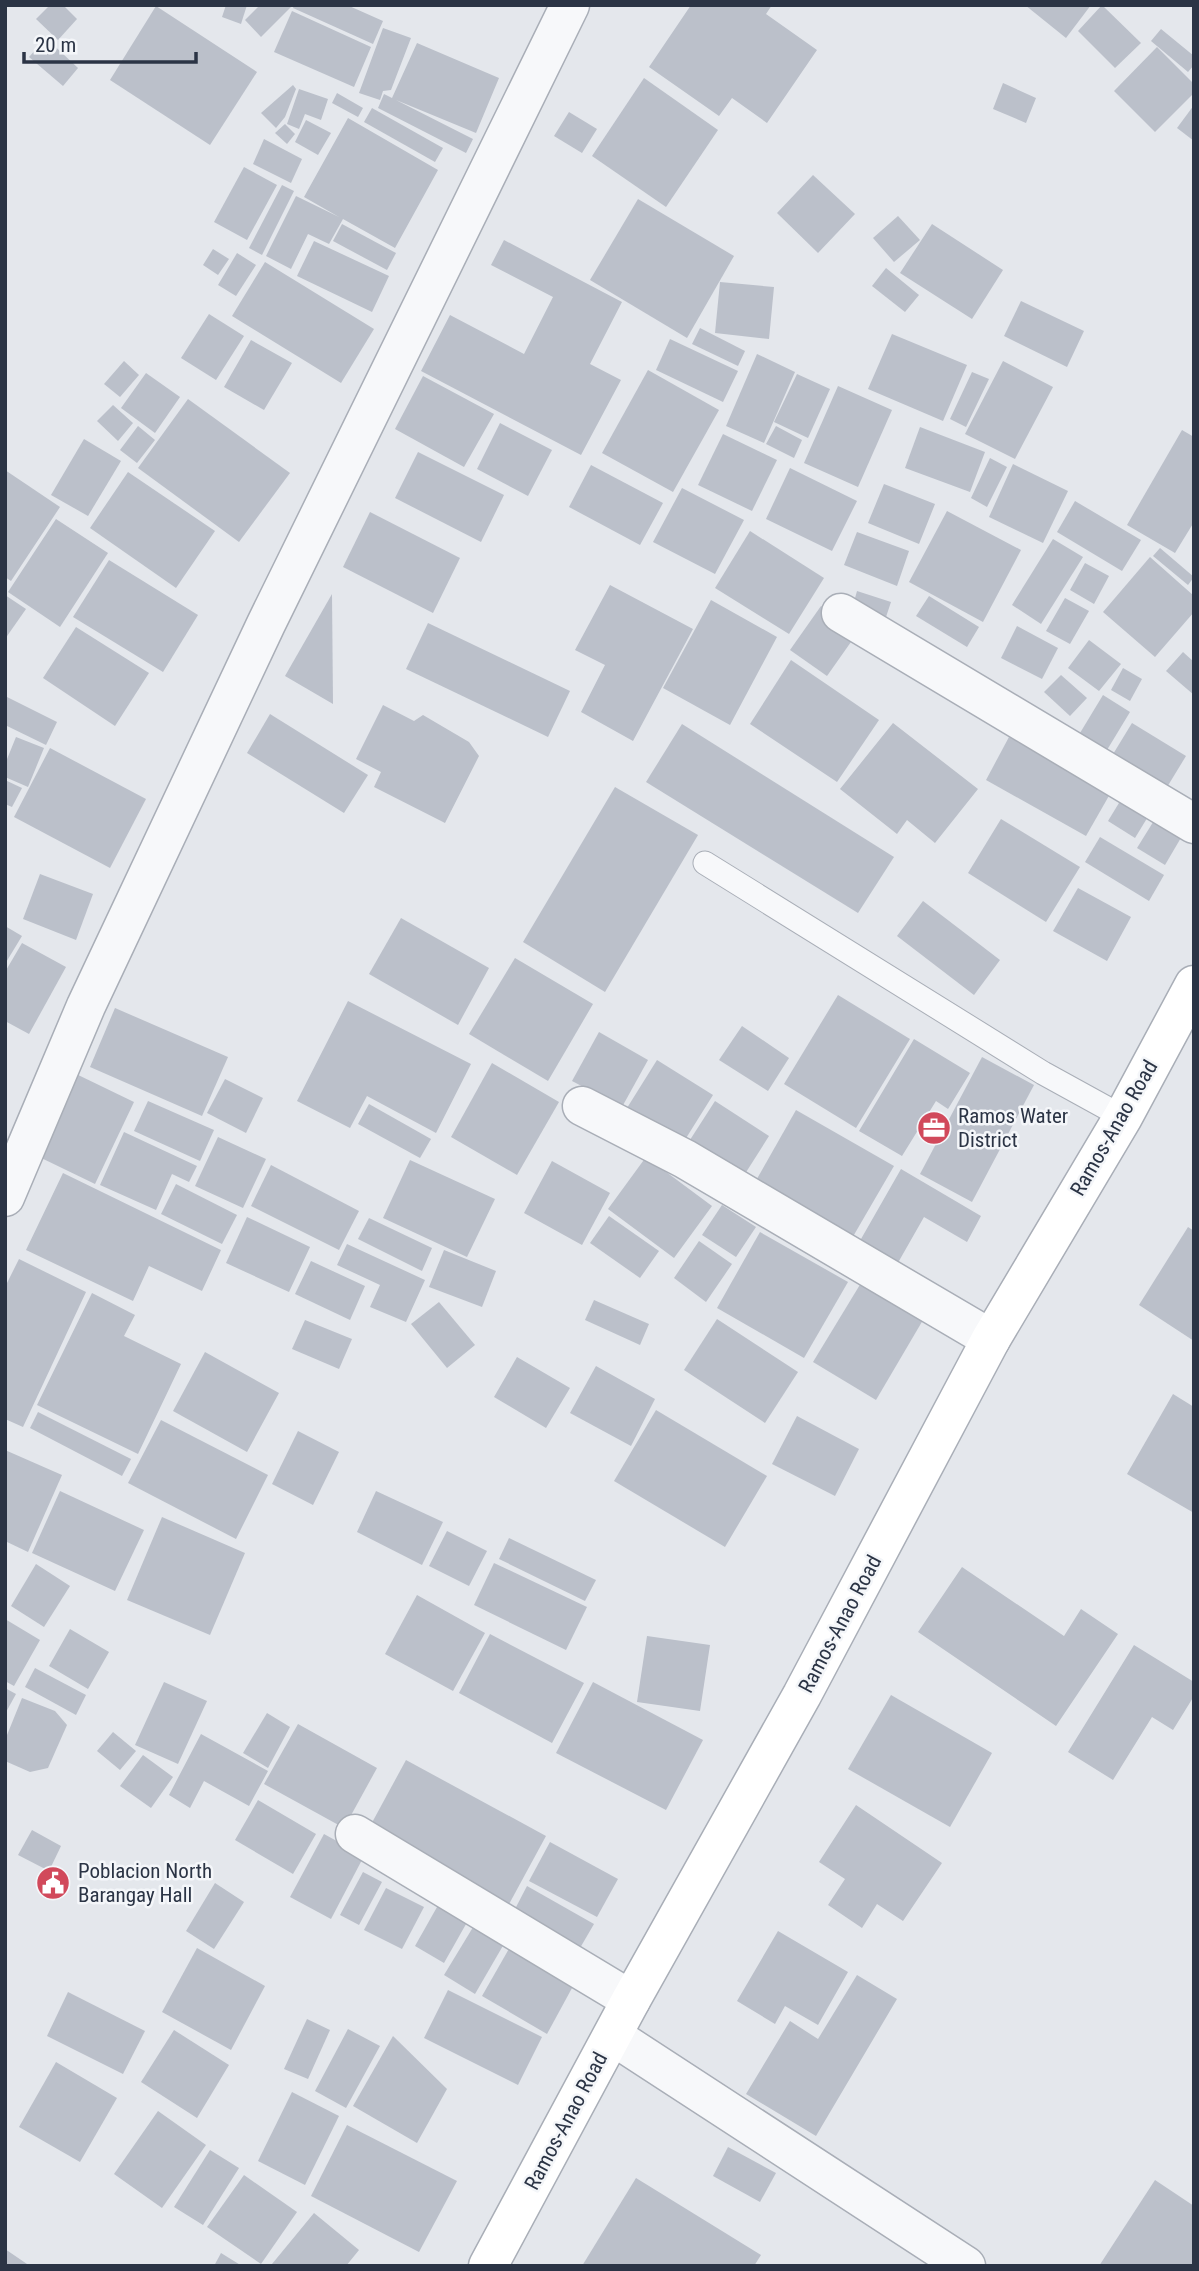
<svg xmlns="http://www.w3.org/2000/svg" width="1199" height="2271" viewBox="0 0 1199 2271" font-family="'Roboto Condensed',sans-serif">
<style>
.building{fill:#bbc0ca}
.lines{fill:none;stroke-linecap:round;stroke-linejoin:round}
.lane-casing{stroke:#a9aeb7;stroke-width:25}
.street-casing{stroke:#a9aeb7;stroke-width:41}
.secondary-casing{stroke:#a9aeb7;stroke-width:41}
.lane{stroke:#f7f8fa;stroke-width:23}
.street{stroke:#f7f8fa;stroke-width:38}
.secondary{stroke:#fff;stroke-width:38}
.labels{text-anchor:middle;stroke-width:5;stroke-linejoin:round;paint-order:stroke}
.poi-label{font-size:21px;fill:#2b3445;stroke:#f4f6f9;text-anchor:start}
.street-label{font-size:21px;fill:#2b3445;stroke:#f4f6f9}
</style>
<rect width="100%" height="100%" fill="#e4e7ec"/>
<g class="building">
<path d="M50,5H63L77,19L58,40L36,19Z"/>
<path d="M226,5H247L241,24L222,17Z"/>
<path d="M260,5H293L261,37L245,20Z"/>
<path d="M294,5H347L383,21L373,44L293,8Z"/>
<path d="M691,5H772L766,14L817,50L767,123L732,98L719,116L649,67Z"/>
<path d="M1025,5H1091L1066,38Z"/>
<path d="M1102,5L1141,43L1115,68L1078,31Z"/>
<path d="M156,6L257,72L210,145L110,80Z"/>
<path d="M292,11L371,47L354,87L274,52Z"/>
<path d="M383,28L411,38L391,90L383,91L380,100L359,93Z"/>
<path d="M1161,29L1194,56V65L1188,72L1151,41Z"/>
<path d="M46,38L78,68L63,86L29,57Z"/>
<path d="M417,43L499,78L476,133L396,100L473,139L466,153L378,108L384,94L392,98Z"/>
<path d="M1157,47L1194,84V93L1155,132L1114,91Z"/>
<path d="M644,78L718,130L666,207L592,156Z"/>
<path d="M1003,83L1036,98L1026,123L993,109Z"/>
<path d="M293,85L296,89L285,117L276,128L261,113Z"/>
<path d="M299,89L328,99L321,120L305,114L299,129L287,124Z"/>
<path d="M337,93L363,108L358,117L332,103Z"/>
<path d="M1194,105V141L1177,128Z"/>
<path d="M372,108L443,148L435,162L364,122Z"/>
<path d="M569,112L597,129L582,153L554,136Z"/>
<path d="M348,118L438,170L395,248L343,219L329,244L308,234L291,269L266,256L296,196L339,217L304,197Z"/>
<path d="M306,120L331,133L318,155L295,142Z"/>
<path d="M285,124L295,134L287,144L275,133Z"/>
<path d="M264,139L302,159L291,183L253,164Z"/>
<path d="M244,167L277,185L247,240L214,222Z"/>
<path d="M813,175L855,214L818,253L777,213Z"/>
<path d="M282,185L294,191L262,255L249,248Z"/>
<path d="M638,199L734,256L687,338L590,280Z"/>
<path d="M898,216L920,240L894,262L873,238Z"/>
<path d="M342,224L396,253L387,270L333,241Z"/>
<path d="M932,224L1003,270L972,319L900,273Z"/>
<path d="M504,240L622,302L590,364L621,380L581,455L421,371L450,315L524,354L553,297L491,265Z"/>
<path d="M314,241L389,276L372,312L297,276Z"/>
<path d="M213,249L229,259L218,275L203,265Z"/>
<path d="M237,253L256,265L236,296L218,285Z"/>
<path d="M265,262L374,329L341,383L232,316Z"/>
<path d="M886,268L919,295L905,312L872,286Z"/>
<path d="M720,282L774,287L769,339L715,333Z"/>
<path d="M1021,301L1084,331L1067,367L1004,336Z"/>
<path d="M209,314L244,336L216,380L181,358Z"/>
<path d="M700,328L745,351L738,366L692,344Z"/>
<path d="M892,334L967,365L943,421L868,389Z"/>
<path d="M670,339L738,371L723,402L656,370Z"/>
<path d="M251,340L292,363L264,410L224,387Z"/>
<path d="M757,354L795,372L764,443L726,426Z"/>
<path d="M124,361L139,375L120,397L104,384Z"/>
<path d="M1003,361L1053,387L1015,459L965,434Z"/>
<path d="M648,370L719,410L673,492L602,453Z"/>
<path d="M972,372L989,379L966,427L950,419Z"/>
<path d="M146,373L180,397L155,433L121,408Z"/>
<path d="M797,374L830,389L808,438L774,422Z"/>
<path d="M423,376L494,414L464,467L395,429Z"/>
<path d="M838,386L892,410L858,487L804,463Z"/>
<path d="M188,399L290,473L239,542L138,468Z"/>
<path d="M113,405L133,423L118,441L97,421Z"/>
<path d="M500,423L552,450L528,496L477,469Z"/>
<path d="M138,426L155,440L137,463L120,450Z"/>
<path d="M776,426L802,440L794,458L766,444Z"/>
<path d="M920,427L985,452L970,492L905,468Z"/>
<path d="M1182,430L1194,437V522L1175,553L1127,525Z"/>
<path d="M723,434L777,460L752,511L698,485Z"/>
<path d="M84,439L121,461L88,516L51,495Z"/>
<path d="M418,452L504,495L481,542L395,498Z"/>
<path d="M990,458L1007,467L987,507L971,498Z"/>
<path d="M1013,464L1068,491L1043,543L989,517Z"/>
<path d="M591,465L663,503L640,545L569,507Z"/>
<path d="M790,468L857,501L832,551L766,519Z"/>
<path d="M5,470L60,507L11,581L5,577Z"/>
<path d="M128,472L215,531L176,588L90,528Z"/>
<path d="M884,484L935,504L919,544L868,523Z"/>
<path d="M682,488L744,520L715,574L653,542Z"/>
<path d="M1075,501L1141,540L1122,571L1057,532Z"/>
<path d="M947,511L1021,550L983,622L909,582Z"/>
<path d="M370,512L460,558L433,613L343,567Z"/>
<path d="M56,519L108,553L60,627L8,592Z"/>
<path d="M750,531L824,578L789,634L715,588Z"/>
<path d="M857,532L909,551L897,586L844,565Z"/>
<path d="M1053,539L1083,557L1041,624L1012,605Z"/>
<path d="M1160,548L1194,577L1188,585L1153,556Z"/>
<path d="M1150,557L1194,596V612L1155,657L1103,612Z"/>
<path d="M109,560L198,615L163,672L73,617Z"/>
<path d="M1085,563L1109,576L1094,604L1070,590Z"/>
<path d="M610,585L693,629L633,741L581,712L605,665L575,650Z"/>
<path d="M857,591L891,602L885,620L852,609Z"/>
<path d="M332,594L333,704L285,676Z"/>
<path d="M5,595L26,609L5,639Z"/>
<path d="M929,596L979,627L967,647L916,616Z"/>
<path d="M1065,598L1089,611L1070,644L1046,631Z"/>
<path d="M711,600L777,637L730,725L663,688Z"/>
<path d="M821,606L858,632L827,676L790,650Z"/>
<path d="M428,623L570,691L548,737L406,669Z"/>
<path d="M1017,626L1058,648L1042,679L1001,658Z"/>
<path d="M76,627L149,673L115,726L43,678Z"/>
<path d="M1089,640L1121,664L1099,691L1068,668Z"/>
<path d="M1183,652L1194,662V695L1166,671Z"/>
<path d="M791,660L879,720L837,782L750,724Z"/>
<path d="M1123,668L1142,679L1130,701L1111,690Z"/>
<path d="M1061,675L1087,698L1070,716L1044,692Z"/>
<path d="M1103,695L1130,712L1107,750L1080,733Z"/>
<path d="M5,696L57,722L46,745L5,725Z"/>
<path d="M383,705L414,721L423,715L469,742L479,756L445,823L374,787L381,772L356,759Z"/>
<path d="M270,714L368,775L344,813L247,753Z"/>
<path d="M893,723L978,789L935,843L907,820L897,834L840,789Z"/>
<path d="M1132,723L1186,756L1161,797L1107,764Z"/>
<path d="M682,724L894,857L858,913L646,782Z"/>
<path d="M16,737L44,748L28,787L5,777V764Z"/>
<path d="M1009,737L1110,794L1086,836L986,780Z"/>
<path d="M50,748L146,799L110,868L14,817Z"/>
<path d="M5,780L22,788L12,807L5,804Z"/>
<path d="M615,787L698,835L605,992L523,942Z"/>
<path d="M1122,798L1149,815L1135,838L1108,821Z"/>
<path d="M1001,819L1080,867L1046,922L968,873Z"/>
<path d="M1155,819L1182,836L1165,865L1137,848Z"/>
<path d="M1100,837L1164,875L1149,901L1085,862Z"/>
<path d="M40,874L93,894L76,940L23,919Z"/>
<path d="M1078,888L1131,917L1107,961L1053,931Z"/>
<path d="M923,901L1000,960L974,995L897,936Z"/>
<path d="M401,918L489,968L458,1025L369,974Z"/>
<path d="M5,926L22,936L5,964Z"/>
<path d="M22,943L66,967L29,1034L5,1021V972Z"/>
<path d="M515,958L593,1004L548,1081L469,1034Z"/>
<path d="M838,995L910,1039L856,1128L784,1084Z"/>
<path d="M348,1001L471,1064L436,1133L367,1096L350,1128L297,1101Z"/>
<path d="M115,1008L228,1057L202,1116L90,1067Z"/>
<path d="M742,1026L789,1058L768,1091L719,1060Z"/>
<path d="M599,1032L648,1060L622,1107L572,1081Z"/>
<path d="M914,1039L970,1073L948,1109L936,1101L902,1156L859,1131Z"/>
<path d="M982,1057L1034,1085L972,1202L920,1174Z"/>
<path d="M657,1060L713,1095L683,1143L627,1108Z"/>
<path d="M492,1063L559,1102L517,1175L451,1137Z"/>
<path d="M72,1072L134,1102L95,1184L33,1154Z"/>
<path d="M225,1079L263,1098L246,1133L207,1113Z"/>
<path d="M148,1101L214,1130L200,1161L134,1131Z"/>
<path d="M715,1101L769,1136L743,1177L688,1143Z"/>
<path d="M369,1104L431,1139L420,1158L358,1124Z"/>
<path d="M796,1110L894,1166L851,1240L754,1184Z"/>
<path d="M124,1132L197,1166L189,1182L172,1174L156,1210L100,1185Z"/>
<path d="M218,1137L266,1159L243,1208L195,1186Z"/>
<path d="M646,1157L712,1206L674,1258L608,1209Z"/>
<path d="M410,1160L495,1199L467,1257L383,1218Z"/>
<path d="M552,1161L610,1193L582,1245L524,1213Z"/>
<path d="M271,1165L359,1211L339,1250L251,1206Z"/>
<path d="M901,1169L981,1216L967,1242L924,1217L895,1268L857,1246Z"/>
<path d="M63,1173L221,1250L202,1291L149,1266L133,1301L26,1250Z"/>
<path d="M176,1184L237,1215L222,1244L161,1214Z"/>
<path d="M722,1205L756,1227L736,1257L702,1235Z"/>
<path d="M609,1216L659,1251L640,1278L590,1243Z"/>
<path d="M247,1217L310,1247L289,1292L226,1263Z"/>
<path d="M369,1218L432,1248L422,1271L358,1239Z"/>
<path d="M1188,1227L1194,1231V1341L1139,1305Z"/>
<path d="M760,1232L848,1282L804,1358L717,1308Z"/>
<path d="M699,1241L732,1264L706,1302L674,1278Z"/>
<path d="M347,1244L425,1280L406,1322L370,1307L380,1285L337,1265Z"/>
<path d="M444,1250L496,1271L482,1307L429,1287Z"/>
<path d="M19,1259L86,1292L23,1427L5,1419V1287Z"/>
<path d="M311,1261L365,1286L350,1320L295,1294Z"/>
<path d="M861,1283L923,1320L876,1400L813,1362Z"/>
<path d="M92,1293L135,1315L124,1336L181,1364L138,1454L37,1405Z"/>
<path d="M594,1300L649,1324L640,1345L585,1320Z"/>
<path d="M439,1302L475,1345L447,1368L411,1324Z"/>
<path d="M717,1319L798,1372L765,1423L684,1370Z"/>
<path d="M305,1320L352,1339L339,1369L292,1349Z"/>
<path d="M205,1352L279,1393L247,1452L173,1411Z"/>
<path d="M517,1357L570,1388L546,1428L494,1397Z"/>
<path d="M596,1366L655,1399L631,1446L570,1413Z"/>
<path d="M1173,1394L1194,1407V1513L1127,1474Z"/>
<path d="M656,1410L767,1476L725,1547L614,1481Z"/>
<path d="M38,1412L131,1459L122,1476L30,1428Z"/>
<path d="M797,1416L859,1449L835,1496L772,1464Z"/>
<path d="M161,1420L268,1475L236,1539L128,1483Z"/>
<path d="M298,1431L339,1452L313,1505L272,1484Z"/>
<path d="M5,1450L62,1475L28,1552L5,1541Z"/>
<path d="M60,1491L144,1530L115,1591L32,1553Z"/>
<path d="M376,1491L443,1522L422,1565L357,1532Z"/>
<path d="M162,1517L245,1553L210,1635L127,1600Z"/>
<path d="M447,1531L487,1551L469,1586L429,1566Z"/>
<path d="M509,1538L596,1580L585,1601L499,1559Z"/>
<path d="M494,1563L587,1607L566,1650L474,1605Z"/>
<path d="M36,1564L70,1586L44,1627L11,1606Z"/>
<path d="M962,1567L1064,1636L1081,1609L1118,1634L1056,1726L918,1632Z"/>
<path d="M417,1595L485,1633L453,1691L385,1654Z"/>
<path d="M5,1619L40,1640L14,1686L5,1681Z"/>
<path d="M70,1629L109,1652L88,1689L49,1666Z"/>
<path d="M490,1634L584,1683L552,1743L459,1693Z"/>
<path d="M647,1636L710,1645L700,1711L637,1702Z"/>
<path d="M1134,1645L1194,1682V1696L1173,1730L1152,1717L1113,1780L1068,1752Z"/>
<path d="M35,1668L86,1695L76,1715L25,1687Z"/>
<path d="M164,1682L207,1701L178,1764L135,1745Z"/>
<path d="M593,1682L703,1740L666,1810L556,1753Z"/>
<path d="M5,1688L16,1694L5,1714Z"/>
<path d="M891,1695L992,1753L950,1827L848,1769Z"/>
<path d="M22,1698L55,1711L67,1725L48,1768L30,1772L5,1761V1740Z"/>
<path d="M267,1713L290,1727L268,1768L243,1753Z"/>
<path d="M298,1724L377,1768L344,1828L264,1784Z"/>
<path d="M113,1732L136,1751L120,1770L97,1751Z"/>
<path d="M201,1734L268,1771L249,1806L204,1781L190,1808L169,1795Z"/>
<path d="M143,1755L173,1777L151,1808L120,1786Z"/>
<path d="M406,1760L546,1836L508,1906L368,1830Z"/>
<path d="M258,1800L316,1834L293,1874L235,1840Z"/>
<path d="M856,1805L942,1863L903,1921L877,1904L862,1928L828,1905L845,1879L819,1862Z"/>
<path d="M32,1830L61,1846L49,1871L18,1855Z"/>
<path d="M324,1834L364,1856L331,1919L290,1897Z"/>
<path d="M550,1842L618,1879L597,1917L529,1881Z"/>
<path d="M363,1872L382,1882L359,1925L340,1915Z"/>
<path d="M215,1883L244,1902L214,1949L186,1931Z"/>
<path d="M527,1886L594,1924L580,1948L514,1911Z"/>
<path d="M386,1888L424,1907L402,1949L364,1930Z"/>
<path d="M441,1900L470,1917L444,1963L415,1946Z"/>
<path d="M478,1919L508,1937L475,1994L444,1975Z"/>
<path d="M778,1931L848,1972L818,2025L785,2006L775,2024L737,2001Z"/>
<path d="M514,1940L578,1977L547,2034L482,1996Z"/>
<path d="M197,1948L265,1986L231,2050L162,2012Z"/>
<path d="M857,1975L897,1999L816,2136L746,2094L790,2021L818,2039Z"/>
<path d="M448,1990L542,2037L518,2085L424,2038Z"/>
<path d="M68,1992L145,2031L123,2074L47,2036Z"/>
<path d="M307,2019L330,2030L308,2079L284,2069Z"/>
<path d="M348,2029L380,2046L346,2108L315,2091Z"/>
<path d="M174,2030L229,2065L197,2118L141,2082Z"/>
<path d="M393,2036L447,2089L417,2143L353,2106Z"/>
<path d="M56,2062L117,2098L80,2162L19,2127Z"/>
<path d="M292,2092L339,2116L305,2185L258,2161Z"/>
<path d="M158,2111L206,2145L162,2208L114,2174Z"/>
<path d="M347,2125L457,2181L419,2252L311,2196Z"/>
<path d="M728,2147L776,2173L760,2202L713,2176Z"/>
<path d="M210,2150L239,2168L203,2225L174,2207Z"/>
<path d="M244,2175L297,2212L261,2264L207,2227Z"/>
<path d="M636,2178L761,2255L754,2266H582Z"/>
<path d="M1155,2180L1194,2206V2266H1099Z"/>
<path d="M314,2213L359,2250L346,2266H275L272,2264Z"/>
<path d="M5,2249L30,2266H5Z"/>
<path d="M221,2253L242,2266H214Z"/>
</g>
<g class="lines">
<g class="lane-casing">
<path id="lane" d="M705,863L1043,1073L1123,1117"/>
</g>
<g class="street-casing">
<g id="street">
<path d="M841,613L1194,824"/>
<path d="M582,1106L685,1159L991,1339"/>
<path d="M5,1197L86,1006L266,624L570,5"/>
<path d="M355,1834L631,2000"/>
<path d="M613,2036L966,2266"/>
</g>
</g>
<g class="secondary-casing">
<path id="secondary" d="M488,2266L631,2000L802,1695L991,1339L1123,1117L1194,985"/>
</g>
<use href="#lane" class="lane"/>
<use href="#street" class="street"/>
<use href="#secondary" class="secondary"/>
</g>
<defs>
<g id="office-disc" transform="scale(1.75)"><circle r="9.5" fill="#d1495b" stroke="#f4f6f9"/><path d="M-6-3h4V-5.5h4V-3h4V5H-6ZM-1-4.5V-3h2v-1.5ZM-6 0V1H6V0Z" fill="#fff"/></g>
<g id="civic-disc" transform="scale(1.75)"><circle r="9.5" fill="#d1495b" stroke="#f4f6f9"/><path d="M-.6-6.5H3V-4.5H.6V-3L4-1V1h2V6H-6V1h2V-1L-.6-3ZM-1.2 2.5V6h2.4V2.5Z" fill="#fff"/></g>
</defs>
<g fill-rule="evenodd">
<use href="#office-disc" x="934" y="1128"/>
<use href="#civic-disc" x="53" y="1883"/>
</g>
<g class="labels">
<g class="poi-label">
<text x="958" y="1123">Ramos Water<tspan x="958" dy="24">District</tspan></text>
<text x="78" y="1878">Poblacion North<tspan x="78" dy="24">Barangay Hall</tspan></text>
</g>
<g class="street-label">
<text transform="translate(1114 1128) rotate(-60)" y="7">Ramos-Anao Road</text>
<text transform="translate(840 1624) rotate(-62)" y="7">Ramos-Anao Road</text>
<text transform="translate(566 2121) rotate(-62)" y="7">Ramos-Anao Road</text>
</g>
</g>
<rect width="1199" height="2271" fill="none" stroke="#2b3445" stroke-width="14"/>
<path d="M24 52v10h172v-10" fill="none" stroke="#2b3445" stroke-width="3.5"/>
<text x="35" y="52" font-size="21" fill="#2b3445" stroke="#f4f6f9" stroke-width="5" paint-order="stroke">20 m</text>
</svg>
